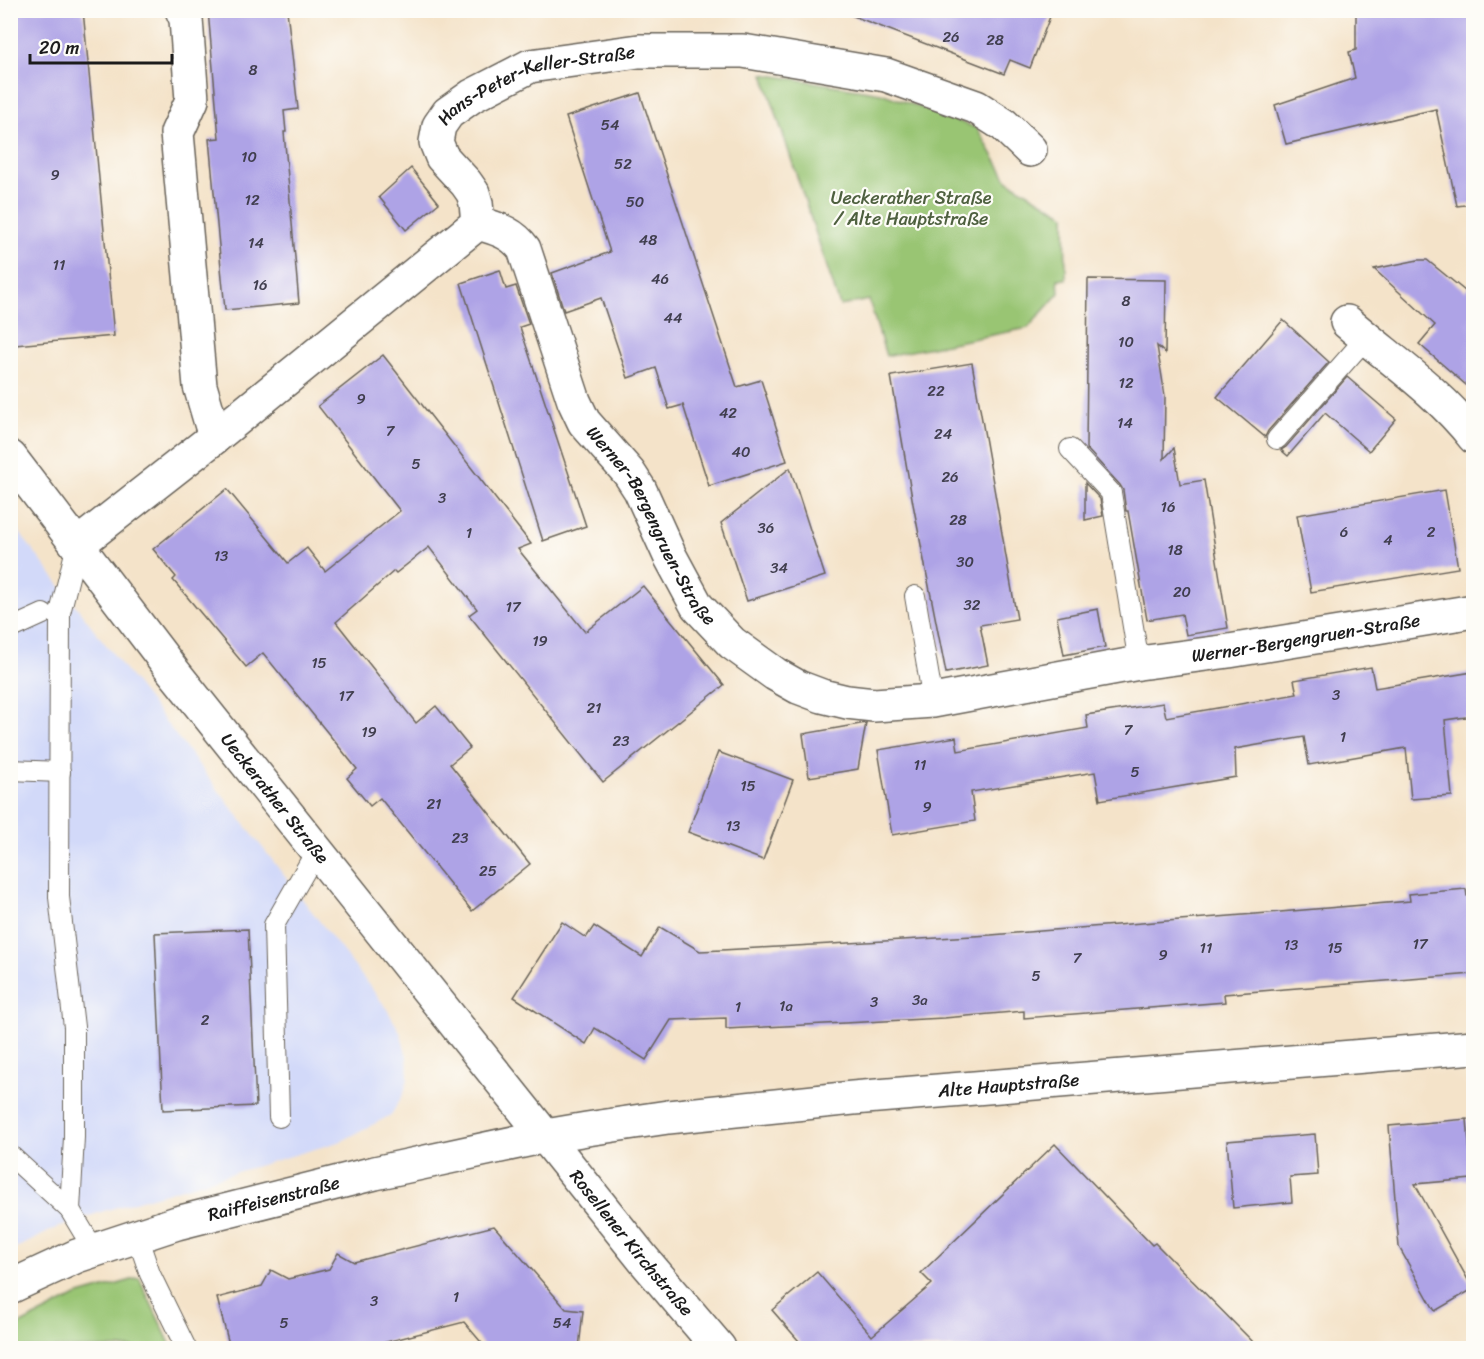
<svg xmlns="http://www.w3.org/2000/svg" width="1484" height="1359" viewBox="0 0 1484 1359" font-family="Sriracha,sans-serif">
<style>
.built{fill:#d2d9f9}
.green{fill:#99c573;stroke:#5a7048;stroke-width:1.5}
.building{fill:#aea3e6}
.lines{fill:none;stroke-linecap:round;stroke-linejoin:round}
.service-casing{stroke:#686259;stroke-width:22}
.minor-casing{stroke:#686259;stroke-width:36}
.tertiary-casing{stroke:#686259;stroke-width:36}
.service{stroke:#fff;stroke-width:20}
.minor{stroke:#fff;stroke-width:33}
.tertiary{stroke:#fff;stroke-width:33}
.labels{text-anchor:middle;stroke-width:4.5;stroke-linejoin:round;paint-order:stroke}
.number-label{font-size:15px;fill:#403e4e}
.street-label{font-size:18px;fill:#1c1c1c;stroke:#fdfcf7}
.park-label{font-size:18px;fill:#4e603f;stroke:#fdfcf7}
</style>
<rect width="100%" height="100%" fill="#fdfcf7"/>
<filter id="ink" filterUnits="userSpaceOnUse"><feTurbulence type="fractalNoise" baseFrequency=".0167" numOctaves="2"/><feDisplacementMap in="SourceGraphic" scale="12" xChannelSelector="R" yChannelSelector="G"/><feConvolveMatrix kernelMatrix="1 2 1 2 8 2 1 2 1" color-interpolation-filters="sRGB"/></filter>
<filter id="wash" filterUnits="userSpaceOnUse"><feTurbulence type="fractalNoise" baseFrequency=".008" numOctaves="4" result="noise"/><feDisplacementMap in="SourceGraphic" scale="24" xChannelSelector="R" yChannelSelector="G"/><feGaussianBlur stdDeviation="1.35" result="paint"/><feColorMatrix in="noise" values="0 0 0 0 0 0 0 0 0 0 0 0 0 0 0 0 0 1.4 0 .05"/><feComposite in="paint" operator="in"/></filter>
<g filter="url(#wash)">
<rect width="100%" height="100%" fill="#f4e3c9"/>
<path class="built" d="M10,518L25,540L385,1006L400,1032L407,1057L408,1078L404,1093L391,1115L342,1141L104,1211L58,1227L11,1251Z"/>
<g class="green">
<path d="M763,74L881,93L977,128L1008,181L1065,215L1066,279H1058L1059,293L1028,328L886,356L869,300L840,306Z"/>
<path d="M139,1278L172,1348H11V1329L76,1296Z"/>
</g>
<g id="blocks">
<g class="building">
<path d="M10,10H83L114,336L15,345L10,295Z"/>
<path d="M208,10H287L298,109L284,111L286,132H284L299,303L225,310L209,139L219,138Z"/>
<path d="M848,10H1029L1027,16L1051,14L1030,68L1010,60L1004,74L848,14Z"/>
<path d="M1356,10H1473V204L1457,206L1436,109L1286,144L1275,105L1355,78L1349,52L1356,50Z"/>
<path d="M640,93L737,387L761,380L787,461L709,486L683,405L669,409L656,368L628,378L601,298L564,311L552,273L610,252L566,117Z"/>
<path d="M411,168L439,203L406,230L379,197Z"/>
<path d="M1418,260H1427L1465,291L1473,281V391L1419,344L1435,325L1374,269Z"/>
<path d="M500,270L506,289L516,286L529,324L520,327L586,526L543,541L461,283Z"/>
<path d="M1088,279L1166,280L1165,353L1157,346L1165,396L1164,459L1174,448L1180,484L1204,480L1228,628L1186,635L1182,614L1147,620L1128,511H1126L1123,490L1120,485L1086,448Z"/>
<path d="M1283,320L1329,362L1268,431L1265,437L1217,397Z"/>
<path d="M383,355L531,544L518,549L585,632L643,586L724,685L603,782L469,615L477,609L429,547L396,573L394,571L336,622L416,723L436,706L470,748L450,764L530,864L472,911L380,798L370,806L347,778L357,769L263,653L246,667L173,580L176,577L153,549L227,489L288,563L307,548L325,571L400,511L318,406Z"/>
<path d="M972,363L1017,619L980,625L988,665L946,673L913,504L891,376Z"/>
<path d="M1347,377L1396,419L1369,451L1325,413L1288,456L1281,450L1286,447Z"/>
<path d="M790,468L825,576L747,601L721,523Z"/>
<path d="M1085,483L1100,499L1103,516L1085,520Z"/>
<path d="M1445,490L1458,568L1311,592L1297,515Z"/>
<path d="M1098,609L1105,647L1064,655L1057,617Z"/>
<path d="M1371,667L1375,688L1473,672V716L1445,720L1452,796L1411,799L1406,748L1309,765L1304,737L1235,749L1236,777L1100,800L1095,772L971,792L975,821L892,835L878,750L956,737L958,751L1088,728L1086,715L1163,703L1166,717L1297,694L1294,680Z"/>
<path d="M866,723L858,769L809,777L803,734Z"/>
<path d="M718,752L793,780L763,860L688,832Z"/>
<path d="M1466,889L1467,896L1473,895V974L1224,994L1225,1002L1024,1018V1011L944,1018L726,1029V1018L671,1020L646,1060L595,1028L586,1044L514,997L562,922L586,938L594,926L642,957L660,927L700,951L722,950L991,935L1268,913L1410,901L1409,894Z"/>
<path d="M248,929L256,1106L163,1110L155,933Z"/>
<path d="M1467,1119L1472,1179L1415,1184L1473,1289L1435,1311L1399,1247L1389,1126Z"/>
<path d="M1315,1134L1318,1175L1290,1177L1292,1202L1233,1208L1227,1141Z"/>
<path d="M1055,1144L1152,1245L1155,1243L1259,1348H805L772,1310L817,1272L872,1336L932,1284L921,1273Z"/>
<path d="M494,1226L566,1309L583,1311L579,1348H486L464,1322L363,1348H230L217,1298L262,1286L271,1270L288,1279L329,1269L338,1253L354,1262Z"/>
</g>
</g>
</g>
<g filter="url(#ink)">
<use href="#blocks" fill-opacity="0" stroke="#686259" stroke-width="1.5"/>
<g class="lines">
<g class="service-casing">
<g id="service">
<path d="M1277,439L1366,338"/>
<path d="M1070,449L1111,493L1139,663"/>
<path d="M915,596L933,701"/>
<path d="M10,629L43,614"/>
<path d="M10,770L60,772"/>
<path d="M279,1117L274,925L317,850"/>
<path d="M10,1155L70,1210L94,1250"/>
<path d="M70,1210L74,1137V1027L59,897L60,613L77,545"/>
<path d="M137,1236L150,1274L186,1348"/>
</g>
</g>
<g class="minor-casing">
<g id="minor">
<path d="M182,10L186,19L192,100L177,133L200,386L215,437"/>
<path id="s1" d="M478,223C497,229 512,232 524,249L574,401L584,422L629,473L640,490L670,556L697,606L732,643L775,674L798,687L822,696L847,702L874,705L933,701L1139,663L1229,651L1474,611"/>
<path d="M1347,322C1390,359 1439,392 1474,437"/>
<path id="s2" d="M77,545L215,437L478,223L476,203L473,193L466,183L442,157L436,142L439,126L448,113L472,96L530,66L639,51H743L886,75L976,107L1004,125L1030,150"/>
<path id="s3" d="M10,1287L77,1256L177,1223L375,1173L546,1136L587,1129L668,1117L853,1098L1474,1047"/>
</g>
</g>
<g class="tertiary-casing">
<g id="tertiary">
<path id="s4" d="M10,457L173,671L644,1260L719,1348"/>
</g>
</g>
<use href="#service" class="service"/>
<use href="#minor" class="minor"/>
<use href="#tertiary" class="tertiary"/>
</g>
</g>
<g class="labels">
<g class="number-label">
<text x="951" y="42">26</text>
<text x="995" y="45">28</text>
<text x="253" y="75">8</text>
<text x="610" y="130">54</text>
<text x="249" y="162">10</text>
<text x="623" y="169">52</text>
<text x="55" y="180">9</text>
<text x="252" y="205">12</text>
<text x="635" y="207">50</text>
<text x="648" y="245">48</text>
<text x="256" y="248">14</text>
<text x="59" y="270">11</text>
<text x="660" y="284">46</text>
<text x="260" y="290">16</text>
<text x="1126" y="306">8</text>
<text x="673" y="323">44</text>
<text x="1126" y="347">10</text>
<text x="1126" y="388">12</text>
<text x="936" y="396">22</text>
<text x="361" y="404">9</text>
<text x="728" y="418">42</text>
<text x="1125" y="428">14</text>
<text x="390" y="436">7</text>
<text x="943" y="439">24</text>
<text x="741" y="457">40</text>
<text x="416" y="469">5</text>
<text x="950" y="482">26</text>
<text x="442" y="503">3</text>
<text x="1168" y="512">16</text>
<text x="958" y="525">28</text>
<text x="766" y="533">36</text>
<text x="1344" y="537">6</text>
<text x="1431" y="537">2</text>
<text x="469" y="538">1</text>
<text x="1388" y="545">4</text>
<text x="1175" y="555">18</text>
<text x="221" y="561">13</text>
<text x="965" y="567">30</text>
<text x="779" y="573">34</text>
<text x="1182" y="597">20</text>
<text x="972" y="610">32</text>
<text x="513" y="612">17</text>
<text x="540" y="646">19</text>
<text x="319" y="668">15</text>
<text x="1336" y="700">3</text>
<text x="346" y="701">17</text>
<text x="594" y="713">21</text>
<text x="1128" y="735">7</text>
<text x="369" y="737">19</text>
<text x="1343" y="742">1</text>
<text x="621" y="746">23</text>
<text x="920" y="770">11</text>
<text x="1135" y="777">5</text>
<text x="748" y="791">15</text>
<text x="434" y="809">21</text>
<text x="927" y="812">9</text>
<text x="733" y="831">13</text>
<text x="460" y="843">23</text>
<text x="488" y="876">25</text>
<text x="1420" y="949">17</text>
<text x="1291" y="950">13</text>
<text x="1206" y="953">11</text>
<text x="1335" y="953">15</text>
<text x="1163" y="960">9</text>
<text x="1077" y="963">7</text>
<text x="1036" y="981">5</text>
<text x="920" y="1005">3a</text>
<text x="874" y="1007">3</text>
<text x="786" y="1011">1a</text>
<text x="738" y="1012">1</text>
<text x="205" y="1025">2</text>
<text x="456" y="1302">1</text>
<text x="374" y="1306">3</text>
<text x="284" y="1328">5</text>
<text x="562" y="1328">54</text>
</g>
<g class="street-label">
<text dy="6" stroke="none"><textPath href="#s2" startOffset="735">Hans-Peter-Keller-Straße</textPath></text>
<text dy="6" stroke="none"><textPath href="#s1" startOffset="362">Werner-Bergengruen-Straße</textPath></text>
<text dy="6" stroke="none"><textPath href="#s1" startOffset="1101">Werner-Bergengruen-Straße</textPath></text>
<text dy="6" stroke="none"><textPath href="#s4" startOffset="432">Ueckerather Straße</textPath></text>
<text dy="6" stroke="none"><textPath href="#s3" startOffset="1024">Alte Hauptstraße</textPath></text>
<text dy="6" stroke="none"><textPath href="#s3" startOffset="279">Raiffeisenstraße</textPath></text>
<text dy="6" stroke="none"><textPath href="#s4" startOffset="1002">Rosellener Kirchstraße</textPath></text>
</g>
<g class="park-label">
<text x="911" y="204">Ueckerather Straße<tspan x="911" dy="21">/ Alte Hauptstraße</tspan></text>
</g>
</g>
<rect width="1484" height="1359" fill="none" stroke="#fdfcf7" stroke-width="36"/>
<path d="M30 54v9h142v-9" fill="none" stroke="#1c1c1c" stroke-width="3"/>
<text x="39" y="54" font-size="18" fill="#1c1c1c" stroke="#fdfcf7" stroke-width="4.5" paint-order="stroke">20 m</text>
</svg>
